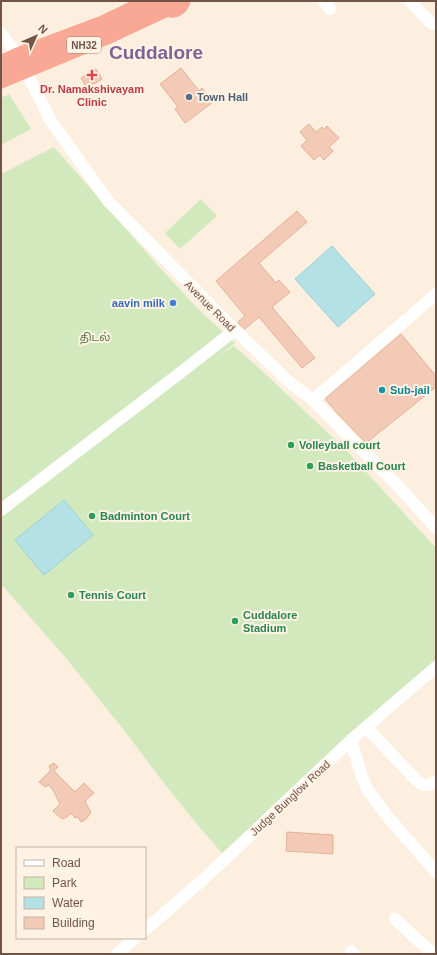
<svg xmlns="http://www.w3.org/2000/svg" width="437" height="955" viewBox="0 0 437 955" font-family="Arial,'Noto Sans Tamil',sans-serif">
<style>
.green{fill:#d2e9be}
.water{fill:#b4e1e5;stroke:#9ad1d7}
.building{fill:#f2cab6;stroke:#e5b096}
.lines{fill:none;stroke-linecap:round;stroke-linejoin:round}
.minor{stroke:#fff;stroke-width:12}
.highway{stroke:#f8a894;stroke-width:17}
.health-dot{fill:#e0444e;stroke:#fff3e5;stroke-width:1.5}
.service-dot{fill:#5c6f8a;stroke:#fff3e5;stroke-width:1.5}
.shop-dot{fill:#3f7fe0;stroke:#fff3e5;stroke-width:1.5}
.culture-dot{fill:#0f9aa8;stroke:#fff3e5;stroke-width:1.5}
.leisure-dot{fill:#2e9e5b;stroke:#fff3e5;stroke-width:1.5}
.labels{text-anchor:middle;stroke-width:4;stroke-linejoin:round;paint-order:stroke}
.shield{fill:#fff3e5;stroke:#9c8476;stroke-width:1}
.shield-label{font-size:10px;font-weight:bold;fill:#725447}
.health-label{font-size:11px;font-weight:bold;fill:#be3a42;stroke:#fff3e5}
.service-label{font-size:11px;font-weight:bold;fill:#4e5e75;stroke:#fff3e5;text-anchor:start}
.shop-label{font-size:11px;font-weight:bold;fill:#366cbe;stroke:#fff3e5;text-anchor:end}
.street-label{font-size:11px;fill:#725447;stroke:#fff3e5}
.park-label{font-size:11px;fill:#54783f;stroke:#fff3e5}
.culture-label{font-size:11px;font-weight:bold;fill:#0d838f;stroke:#fff3e5;text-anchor:start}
.leisure-label{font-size:11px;font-weight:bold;fill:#27864d;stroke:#fff3e5;text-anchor:start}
.town-label{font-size:19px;font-weight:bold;fill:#816296;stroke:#fff3e5}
</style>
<rect width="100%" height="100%" fill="#fcefdf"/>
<g class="green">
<path d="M9,94L31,129L1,145V98Z"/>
<path d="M54,147L162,270L199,310L235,343L216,359L234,346L260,369L346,450L436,548V662L320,767L222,853L195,822L160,778L123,729L66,658L1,584V174Z"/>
<path d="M201,199L217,216L180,249L165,233Z"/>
</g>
<g class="water">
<path d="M332,246L375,294L338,327L295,279Z"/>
<path d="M64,500L93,535L44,575L15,540Z"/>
</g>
<g class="building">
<path d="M181,68L199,91L202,88L213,102L185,123L175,109L178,107L160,84Z"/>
<path d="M96,69L102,79L87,88L81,78Z"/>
<path d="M309,124L316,132L322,127L324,129L327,126L339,138L329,147L333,151L324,160L320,155L314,160L301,146L307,140L300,132Z"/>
<path d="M297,211L307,222L259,263L276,283L279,280L290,292L272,307L315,358L302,368L259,317L245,329L240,325L238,322L245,316L216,281Z"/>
<path d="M401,334L436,376V387L366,443L338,414L326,400V398Z"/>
<path d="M54,763L58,767L54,771L75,792L84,783L94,793L85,801L91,813L85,820L81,822L78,817L75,818L71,813L67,817L62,819L53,811L60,804L53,790L49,785L45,787L39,782L51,770L49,766Z"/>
<path d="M287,832L333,835V854L286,851Z"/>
</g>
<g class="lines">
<g class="minor">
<path d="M324,1L330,9"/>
<path d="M410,1L430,22L433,24H436"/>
<path d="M1,33L18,56L51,121L108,201L235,330L288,381L313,400L399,487L436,528"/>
<path d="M313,400L436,294"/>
<path d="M1,510L180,373L235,330"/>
<path d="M366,727L417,781C425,787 428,786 436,781"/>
<path d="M351,740L362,777L368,790L387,816L436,872"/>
<path d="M395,919L433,954"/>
<path d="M145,930L206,877L351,740L436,667"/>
<path d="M351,951L354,954"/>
<path d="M117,954L135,938"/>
</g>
<g class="highway">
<path d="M162,1C166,12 178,12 182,1"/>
<path d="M1,64L18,56L103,24L151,1"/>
<path d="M1,80L107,36L167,8"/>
</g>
</g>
<path class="health-dot" d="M90 69h4v4h4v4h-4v4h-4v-4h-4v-4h4z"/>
<circle class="service-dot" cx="189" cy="97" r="4"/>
<circle class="shop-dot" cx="173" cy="303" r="4"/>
<circle class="culture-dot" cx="382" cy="390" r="4"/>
<g class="leisure-dot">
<circle cx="291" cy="445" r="4"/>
<circle cx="310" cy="466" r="4"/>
<circle cx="92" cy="516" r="4"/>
<circle cx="71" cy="595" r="4"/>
<circle cx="235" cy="621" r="4"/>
</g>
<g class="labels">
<rect class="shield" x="67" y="37" width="34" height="16" rx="3"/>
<g class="shield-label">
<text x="84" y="49">NH32</text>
</g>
<g class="health-label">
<text x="92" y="93">Dr. Namakshivayam<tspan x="92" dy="13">Clinic</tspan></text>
</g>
<g class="service-label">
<text x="197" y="101">Town Hall</text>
</g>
<g class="shop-label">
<text x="165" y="307">aavin milk</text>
</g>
<g class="street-label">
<text transform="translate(210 306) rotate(45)" y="4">Avenue Road</text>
<text transform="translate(290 798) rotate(-43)" y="4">Judge Bunglow Road</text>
</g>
<g class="park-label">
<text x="95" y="341">திடல்</text>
</g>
<g class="culture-label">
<text x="390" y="394">Sub-jail</text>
</g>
<g class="leisure-label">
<text x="299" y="449">Volleyball court</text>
<text x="318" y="470">Basketball Court</text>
<text x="100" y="520">Badminton Court</text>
<text x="79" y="599">Tennis Court</text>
<text x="243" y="619">Cuddalore<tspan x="243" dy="13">Stadium</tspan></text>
</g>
<g class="town-label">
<text x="156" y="59">Cuddalore</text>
</g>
</g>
<rect width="437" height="955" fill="none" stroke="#725447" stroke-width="4"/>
<rect x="16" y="847" width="130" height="92" fill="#fff3e5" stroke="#c7b3a6"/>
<rect x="24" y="860" width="20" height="6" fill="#ffffff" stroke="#c7b3a6"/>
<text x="52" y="867" font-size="12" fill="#725447">Road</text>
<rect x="24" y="877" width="20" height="12" fill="#d2e9be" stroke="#c7b3a6"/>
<text x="52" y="887" font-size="12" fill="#725447">Park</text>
<rect x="24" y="897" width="20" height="12" fill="#b4e1e5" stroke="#c7b3a6"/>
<text x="52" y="907" font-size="12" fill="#725447">Water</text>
<rect x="24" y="917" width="20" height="12" fill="#f2cab6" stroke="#c7b3a6"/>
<text x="52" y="927" font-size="12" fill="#725447">Building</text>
<g transform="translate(36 36) rotate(45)" stroke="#fff3e5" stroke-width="3" paint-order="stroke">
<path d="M0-3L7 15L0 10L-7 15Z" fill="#725447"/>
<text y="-6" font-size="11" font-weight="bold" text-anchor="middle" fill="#725447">N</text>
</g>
</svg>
